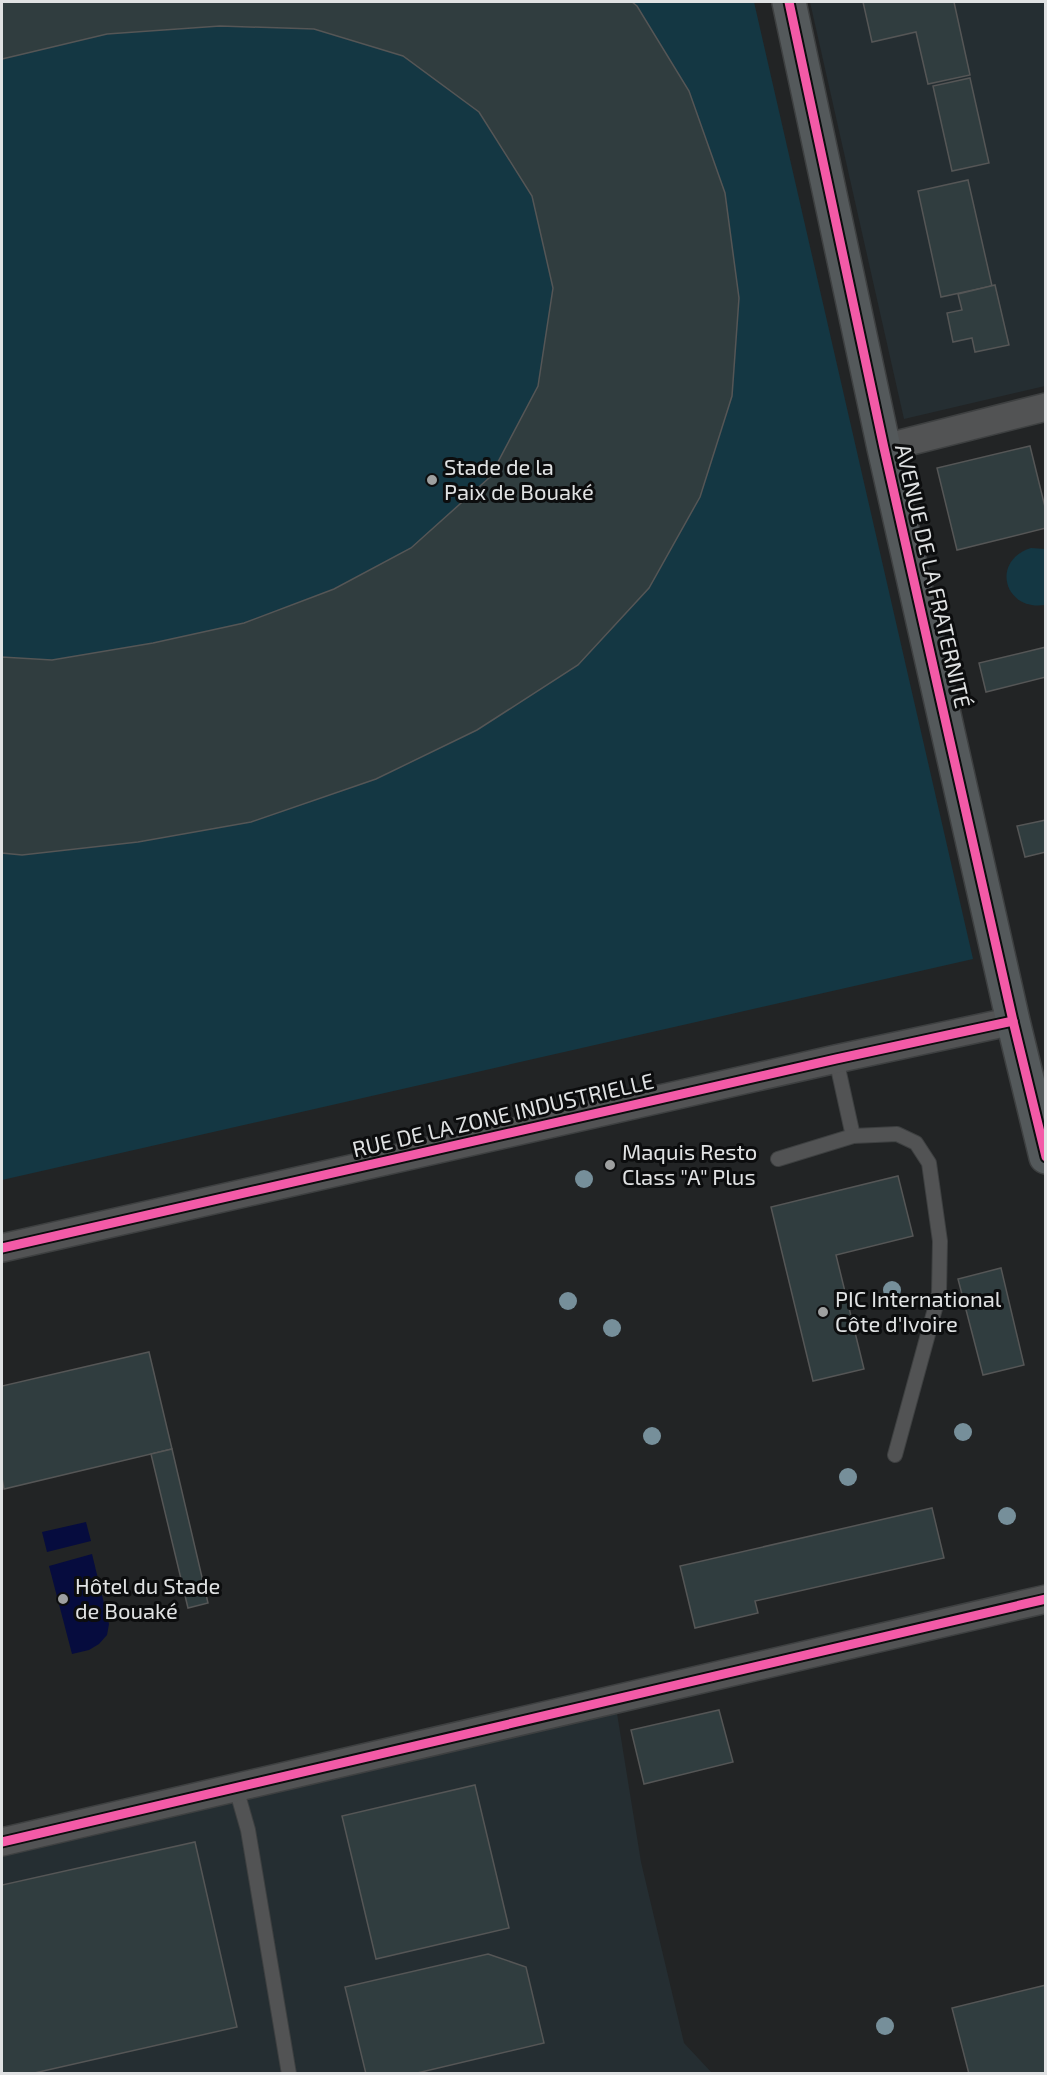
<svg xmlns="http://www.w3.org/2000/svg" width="1047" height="2075" viewBox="0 0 1047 2075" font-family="'Exo 2',sans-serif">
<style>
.built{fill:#252e32}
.green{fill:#143743}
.water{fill:#060c3e}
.building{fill:#303d3f;stroke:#555656;stroke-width:1.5}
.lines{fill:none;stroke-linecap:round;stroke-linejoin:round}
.lane-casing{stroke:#3e4041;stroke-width:16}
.street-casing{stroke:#3e4041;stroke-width:30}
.secondary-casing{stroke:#3e4041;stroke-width:36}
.lane{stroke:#525354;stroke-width:14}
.street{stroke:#525354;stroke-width:27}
.secondary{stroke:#54595b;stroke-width:33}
.cycleway-casing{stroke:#0c0d0e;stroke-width:13}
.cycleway{stroke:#f35aa7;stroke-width:9}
.tree{fill:#768f9a}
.poi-dot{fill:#9ea0a0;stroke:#0c0d0e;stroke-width:2}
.labels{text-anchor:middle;stroke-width:6;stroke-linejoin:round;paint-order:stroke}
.poi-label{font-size:22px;fill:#e0e2e3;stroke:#0c0d0e;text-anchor:start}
.street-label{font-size:22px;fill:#e0e2e3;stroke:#0c0d0e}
</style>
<rect width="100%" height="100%" fill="#222425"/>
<g class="built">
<path d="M810,2H1045V386L904,419Z"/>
<path d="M616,1707L641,1862L684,2043L712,2073H2V1856Z"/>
</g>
<g class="green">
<path d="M2,2H754L973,959L2,1180Z"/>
<path d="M1031,548L1045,549V605C1003,611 991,560 1031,548Z"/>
</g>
<g class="water">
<path d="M86,1522L91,1541L47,1552L42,1532Z"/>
<path d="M92,1554L109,1624L107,1635L99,1644L89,1650L72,1654L49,1566Z"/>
</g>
<g class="building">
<path d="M2,2H632L637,6L689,91L725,193L739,298L732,396L700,497L649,588L578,665L477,730L376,779L251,822L138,842L22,855L2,853V657L52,660L153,643L244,623L334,589L411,548L490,477L538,386L553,288L532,196L479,112L403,56L314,29L220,26L107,34L2,59Z"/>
<path d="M863,2H954L970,75L928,84L916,32L872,42Z"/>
<path d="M970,78L989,163L952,171L933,86Z"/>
<path d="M968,180L992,286L941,297L918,191Z"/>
<path d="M995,285L1009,345L975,352L972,338L953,342L947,313L962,310L958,294Z"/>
<path d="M1030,446L1046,511V528L957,550L937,468Z"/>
<path d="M1046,647V677L986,692L979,663Z"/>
<path d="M1046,820V852L1025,857L1017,826Z"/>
<path d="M898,1176L913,1236L836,1255L864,1369L813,1381L771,1207Z"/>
<path d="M1001,1268L1024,1365L983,1375L958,1279Z"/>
<path d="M149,1352L172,1449L4,1489L2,1478V1386Z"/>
<path d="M172,1449L208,1603L188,1608L151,1454Z"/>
<path d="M932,1508L944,1558L755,1601L758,1613L695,1628L680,1566Z"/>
<path d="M719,1710L733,1762L644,1784L631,1730Z"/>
<path d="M475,1785L509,1928L376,1959L342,1816Z"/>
<path d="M195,1842L237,2027L30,2074H2V1885Z"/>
<path d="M488,1954L526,1967L544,2043L413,2074H366L345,1987Z"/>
<path d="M1046,1985V2074H969L952,2008Z"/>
</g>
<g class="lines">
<g class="lane-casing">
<g id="lane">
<path d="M836,1059L853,1136"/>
<path d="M778,1159L853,1136L897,1134L916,1143L929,1163L940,1241L939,1294L895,1455"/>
<path d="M236,1788L248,1830L289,2074"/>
</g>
</g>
<g class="street-casing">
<g id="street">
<path d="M884,448L1046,407"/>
<path d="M2,1248L836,1059L1013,1021"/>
<path d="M2,1842L1046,1599"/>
</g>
</g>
<g class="secondary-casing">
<path id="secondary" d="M789,2L884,448L1013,1021L1046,1157"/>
</g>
<use href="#lane" class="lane"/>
<use href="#street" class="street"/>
<use href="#secondary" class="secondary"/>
<g class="cycleway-casing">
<g id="cycleway">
<path d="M789,2L884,448L1013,1021L1046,1157"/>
<path d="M2,1248L836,1059L1013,1021"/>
<path d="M2,1842L1046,1599"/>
</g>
</g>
<use href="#cycleway" class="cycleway"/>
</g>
<g class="tree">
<circle cx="584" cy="1179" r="9"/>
<circle cx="892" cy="1290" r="9"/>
<circle cx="568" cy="1301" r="9"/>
<circle cx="612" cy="1328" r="9"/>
<circle cx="963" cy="1432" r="9"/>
<circle cx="652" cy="1436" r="9"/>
<circle cx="848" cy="1477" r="9"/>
<circle cx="1007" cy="1516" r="9"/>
<circle cx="885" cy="2026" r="9"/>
</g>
<g class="poi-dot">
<circle cx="432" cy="480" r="6"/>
<circle cx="610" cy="1165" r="6"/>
<circle cx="823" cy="1312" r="6"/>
<circle cx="63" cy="1599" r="6"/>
</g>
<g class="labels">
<g class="poi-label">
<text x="444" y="475">Stade de la<tspan x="444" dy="25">Paix de Bouaké</tspan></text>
<text x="622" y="1160">Maquis Resto<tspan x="622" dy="25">Class "A" Plus</tspan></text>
<text x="835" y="1307">PIC International<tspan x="835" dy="25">Côte d'Ivoire</tspan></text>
<text x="75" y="1594">Hôtel du Stade<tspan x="75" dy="25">de Bouaké</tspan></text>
</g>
<g class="street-label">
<text transform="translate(933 576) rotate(77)" y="8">AVENUE DE LA FRATERNITÉ</text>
<text transform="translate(503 1115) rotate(-13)" y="8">RUE DE LA ZONE INDUSTRIELLE</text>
</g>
</g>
<rect width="1047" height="2075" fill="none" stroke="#e0e2e3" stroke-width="6"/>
</svg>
